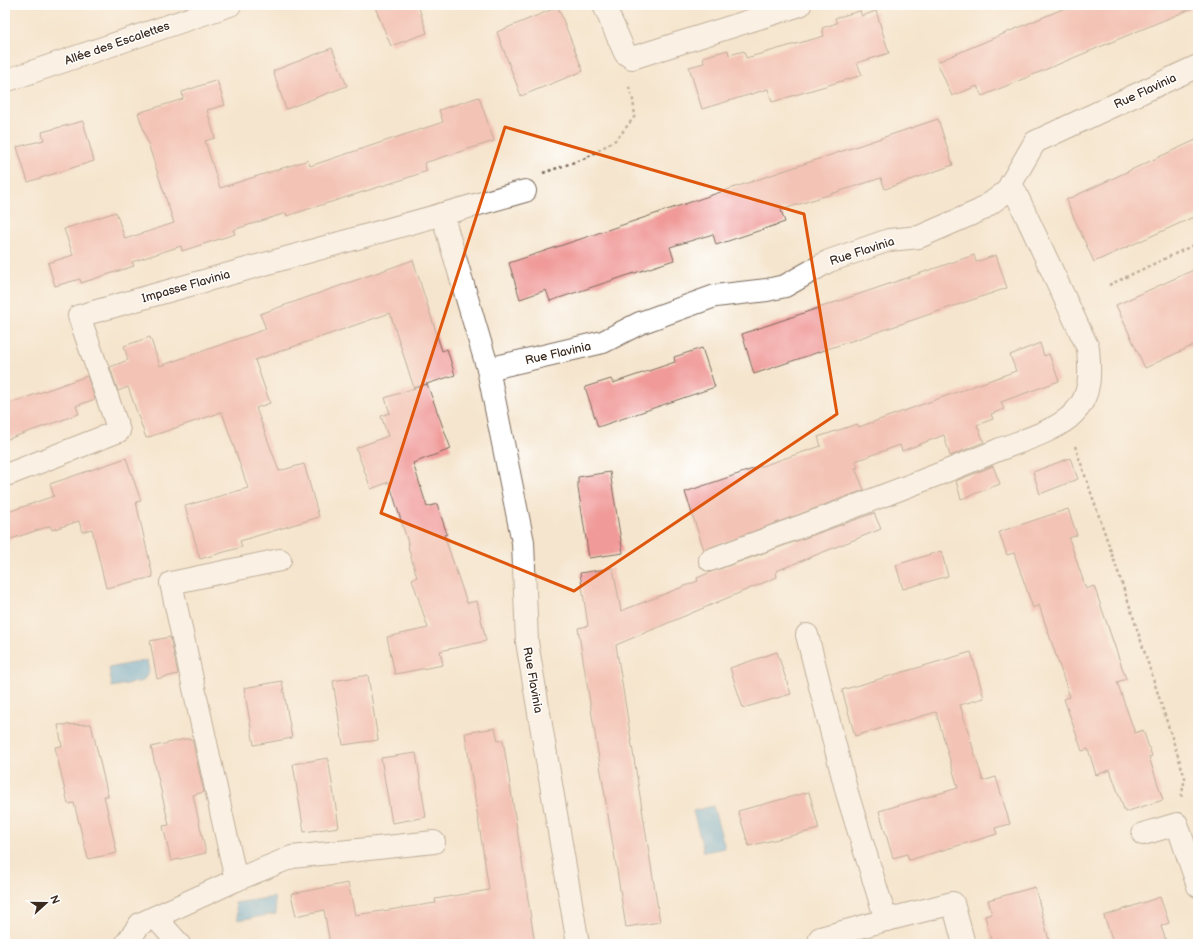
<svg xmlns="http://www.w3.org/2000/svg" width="1203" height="949" viewBox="0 0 1203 949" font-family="'Balsamiq Sans',sans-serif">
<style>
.water{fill:url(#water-ripples);stroke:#4c6b7a}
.building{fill:#f09b9a}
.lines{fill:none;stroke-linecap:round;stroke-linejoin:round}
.minor-casing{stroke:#7c6b5c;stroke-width:24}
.path{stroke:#7c6b5c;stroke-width:2.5;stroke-dasharray:3 3;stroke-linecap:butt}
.minor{stroke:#fff;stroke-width:22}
.marked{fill:none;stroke:#df570d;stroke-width:3;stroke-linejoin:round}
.labels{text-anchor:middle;stroke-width:3;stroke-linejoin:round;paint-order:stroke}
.street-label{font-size:12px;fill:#3b2a1e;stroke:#fff}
</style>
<defs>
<pattern id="water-ripples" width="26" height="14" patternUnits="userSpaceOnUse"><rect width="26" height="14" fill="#5eacd7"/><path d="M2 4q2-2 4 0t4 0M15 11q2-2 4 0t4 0" fill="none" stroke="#4f8cae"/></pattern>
</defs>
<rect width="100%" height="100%" fill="#fff"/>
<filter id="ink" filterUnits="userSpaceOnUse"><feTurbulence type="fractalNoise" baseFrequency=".025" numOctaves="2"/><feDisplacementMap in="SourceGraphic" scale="8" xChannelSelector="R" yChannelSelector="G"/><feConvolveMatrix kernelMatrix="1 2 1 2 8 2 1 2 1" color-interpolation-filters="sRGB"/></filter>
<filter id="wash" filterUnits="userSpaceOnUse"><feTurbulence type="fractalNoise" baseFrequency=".012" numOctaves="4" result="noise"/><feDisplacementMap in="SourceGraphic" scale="16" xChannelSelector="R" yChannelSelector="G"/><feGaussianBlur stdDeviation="0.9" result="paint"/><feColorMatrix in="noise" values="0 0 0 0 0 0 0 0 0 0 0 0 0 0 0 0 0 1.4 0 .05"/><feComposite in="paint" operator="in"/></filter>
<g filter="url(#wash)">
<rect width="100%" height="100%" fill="#f5e5ce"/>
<g class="water">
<path d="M147,660L149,671L143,681L112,687L109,668Z"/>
<path d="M713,806L725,848L704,852L693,811Z"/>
<path d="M274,897L276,914L238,920L235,903Z"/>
</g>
<g id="blocks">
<g class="building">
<path d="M374,5H418L427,33L391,46Z"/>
<path d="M1072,5L1198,6L982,96L977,86L952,96L937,62Z"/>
<path d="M558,7L583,71L521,96L497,32Z"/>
<path d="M860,11L862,16L876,11L889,53L857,63L862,75L772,102L768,89L702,109L689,67L704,63L703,57L728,50L729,55L744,51L746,58L824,36L822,28L837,23L835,18Z"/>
<path d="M332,48L347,86L286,109L273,71Z"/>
<path d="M217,80L225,105L207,110L215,138L205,141L220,188L308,160L310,166L443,122L439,110L479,97L494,141L424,163L427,171L401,180L299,212L287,216L286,213L233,230L235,234L182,251L181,246L132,262L134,266L81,283L80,279L55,286L48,263L73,255L64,229L116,212L125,239L174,223L138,113L183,99L182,92Z"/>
<path d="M938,119L953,165L885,189L881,178L781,210L785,222L716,245L713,234L670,247L674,260L550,301L546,290L520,299L509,263Z"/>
<path d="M83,121L94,161L28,182L17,147L44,140L42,132Z"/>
<path d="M1198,139V215L1094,262L1066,200Z"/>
<path d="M974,255L976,262L996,255L1007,288L754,374L742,334Z"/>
<path d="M413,260L442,351L447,349L455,375L414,388L390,313L255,360L270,403L256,408L279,471L304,464L319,517L240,541L242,547L200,559L185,506L248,488L222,412L146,438L128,387L118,391L110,367L128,360L124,346L150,337L160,366L266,329L260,314Z"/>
<path d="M1198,268V343L1145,368L1116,305Z"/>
<path d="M1040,343L1044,356L1049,354L1059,381L1001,402L1004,409L991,414L993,419L977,425L984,442L950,456L944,435L902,451L900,445L855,461L858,468H855L864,490L704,550L685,492L821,446L818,437L857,424L859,427L1016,371L1010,355Z"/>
<path d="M702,348L715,387L598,427L585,387L611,379L613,383L675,362L674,357Z"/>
<path d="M87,376L95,399L76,406L79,414L5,440V405Z"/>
<path d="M427,384L451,449L413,463L427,507L437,504L447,534L444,535L467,603L477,601L486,641L440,651L443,665L395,674L387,637L428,628L412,579L417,577L408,547L409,546L389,482L371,489L356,448L388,436L381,416L390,413L385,398Z"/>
<path d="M126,458L141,501L136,502L153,577L106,588L92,529L82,532L79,521L52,530L50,526L5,541V513L54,496L50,484Z"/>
<path d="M1070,458L1078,479L1040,494L1033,472Z"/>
<path d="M993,466L1000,484L961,499L956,481Z"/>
<path d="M610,472L623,553L589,558L578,488V477Z"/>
<path d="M1068,509L1077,535L1069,538L1086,589L1094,586L1126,679L1117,682L1135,733L1143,730L1152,756L1149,757L1163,800L1125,812L1110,770L1096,775L1088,749L1082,751L1064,699L1070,697L1039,605L1033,608L1014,553L1007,555L999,532Z"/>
<path d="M874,513L881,529L776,571L777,577L616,645L660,922L626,927L578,628L588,626L580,573L613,568L621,611L698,581L697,578L711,572Z"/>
<path d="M941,551L948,576L903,589L896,565Z"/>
<path d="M170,637L178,674L157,679L150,641Z"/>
<path d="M777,652L791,694L743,708L730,668Z"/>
<path d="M971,652L984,698L960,705L983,781L996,777L1010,824L995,828L997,834L984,838L909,860L907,854L893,858L879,811L958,788L936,712L855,736L842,690Z"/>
<path d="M368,675L378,740L343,745L333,681Z"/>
<path d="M282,681L292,738L254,745L244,688Z"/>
<path d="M91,724L108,796H104L117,853L88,859L74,803L68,804L55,747L62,746L58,725Z"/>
<path d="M495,728L498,741L503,740L535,944H330L324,910L296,916L291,894L348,883L355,915L436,903L435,899L489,890L465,733Z"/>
<path d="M185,739H192L204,792L193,795L206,853L171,861L163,826L169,825L151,747Z"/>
<path d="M416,753L426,817L392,823L381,758Z"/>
<path d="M328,758L339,827L304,832L293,764Z"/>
<path d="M809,792L819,829L749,846L738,811Z"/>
<path d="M1035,887L1050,944H992L985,916L992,914L988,900Z"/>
<path d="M1160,897L1169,923L1161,926L1167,944H1114L1104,916Z"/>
</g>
</g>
</g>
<g filter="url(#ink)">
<use href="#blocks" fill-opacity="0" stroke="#7c6b5c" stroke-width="1"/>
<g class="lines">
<g class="minor-casing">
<g id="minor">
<path d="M604,5L625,53L632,58L800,5"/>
<path d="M5,81L230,5"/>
<path d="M442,214L488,369L523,542L527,642L578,944"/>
<path d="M488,369L603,342L640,323L715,296L767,290L785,286L829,261L889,240L919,237L981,210L1006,192L1035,142L1198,66"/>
<path d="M9,474L119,431L79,316L525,191"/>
<path d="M710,560C806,524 904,490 998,450C1021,441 1057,431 1074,413C1092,395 1090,372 1088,348L1011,183"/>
<path d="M807,635L847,793L886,920L820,938L821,944"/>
<path d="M1143,834L1177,824L1198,886"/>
<path d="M236,880L171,583L280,560"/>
<path d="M155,917L179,944"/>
<path d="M886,920L953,903L964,944"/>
<path d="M126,944L140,924L236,880L292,857L434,842"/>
</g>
</g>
<g class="path">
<path d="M543,173L586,158L617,139L635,116L633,100L628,84"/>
<path d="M1109,285L1198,243"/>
<path d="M1075,446L1131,610L1185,778L1181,798"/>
</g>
<use href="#minor" class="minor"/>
</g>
</g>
<path d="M0 0H1203V949H0ZM505,127L804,214L837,414L574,591L381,513Z" fill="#f5e5ce" fill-opacity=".55" fill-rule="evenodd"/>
<path class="marked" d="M505,127L804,214L837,414L574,591L381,513Z"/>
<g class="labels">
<g class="street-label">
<text transform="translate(117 43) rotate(-19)" y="4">Allée des Escalettes</text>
<text transform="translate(1145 91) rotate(-25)" y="4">Rue Flavinia</text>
<text transform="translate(862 251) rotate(-18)" y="4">Rue Flavinia</text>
<text transform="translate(186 286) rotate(-16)" y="4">Impasse Flavinia</text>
<text transform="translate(558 353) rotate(-13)" y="4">Rue Flavinia</text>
<text transform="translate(533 680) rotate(80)" y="4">Rue Flavinia</text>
</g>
</g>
<rect width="1203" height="949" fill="none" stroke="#fff" stroke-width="20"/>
<g transform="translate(46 903) rotate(69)" stroke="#ffffff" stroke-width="3" paint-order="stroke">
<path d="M0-3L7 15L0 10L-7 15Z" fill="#3b2a1e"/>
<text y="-6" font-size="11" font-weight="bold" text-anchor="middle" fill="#3b2a1e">N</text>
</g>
</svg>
